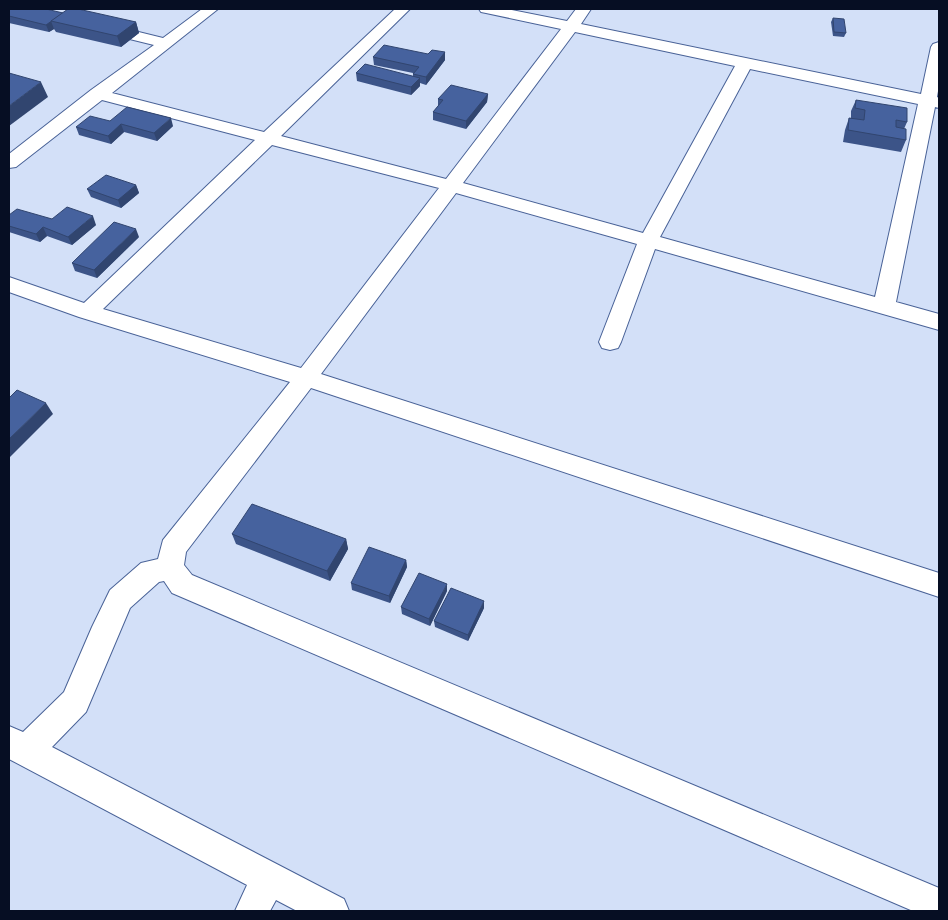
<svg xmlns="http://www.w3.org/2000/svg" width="948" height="920" viewBox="0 0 948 920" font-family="Commissioner,sans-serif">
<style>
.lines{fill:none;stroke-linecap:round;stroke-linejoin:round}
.minor-casing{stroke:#496297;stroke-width:2}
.minor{fill:#fff;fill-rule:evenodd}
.wall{fill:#3c5488}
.shaded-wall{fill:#31456f}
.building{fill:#46629e;stroke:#31456f}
</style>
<rect width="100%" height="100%" fill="#d3e0f8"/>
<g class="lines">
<g class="minor-casing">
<path id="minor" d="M202,9H218L112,93L264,132L395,9H410L281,136L446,179L561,29L486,13L481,12L479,9H507L567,21L576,9H591L581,24L921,94L931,47L933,44L939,42V85L937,97L939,98V108L935,107L896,302L939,314V330L655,249L621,342L618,348L610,350L602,348L599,342L637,244L456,193L321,374L939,573V597L311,388L186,552L184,565L192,575L939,888V911H913L172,593L164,581L159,582L130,608L86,712L52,747L344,899L349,911H297L276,900L270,911H235L247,885L9,759V726L23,732L64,692L92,627L110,590L141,563L158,559L163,540L290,382L79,317L9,292V277L84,303L255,140L102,100L16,167L9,168V154L91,90L154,45L97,31L94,28L97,25L102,23L163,38ZM575,32L735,66L643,233L463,183ZM750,69L918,104L875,297L660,237ZM272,145L439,188L301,368L103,309Z"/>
</g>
<use href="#minor" class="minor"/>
</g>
<g class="wall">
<path d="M9,9L63,13L136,22L139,33L121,47L56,32L54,29L49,32L9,23Z"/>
<path d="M833,18L846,33L844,37L833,36L831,22Z"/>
<path d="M445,52V60L426,85L420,83V86L411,95L357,81L356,73L413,76V73L374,65L373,57L428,54Z"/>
<path d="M488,94L487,102L466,129L433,120V112L438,106V99Z"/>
<path d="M856,100L907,122L904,129L906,140L901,152L843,142L845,130L849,118H851V111Z"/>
<path d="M110,121L173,126L157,141L124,132L111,144L79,135L76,127Z"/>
<path d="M136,185L139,193L121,208L91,197L87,189Z"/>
<path d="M9,215L52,219L96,225L72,245L47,236L40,242L9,232Z"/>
<path d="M139,237L97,278L75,271L72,263Z"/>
<path d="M232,534L346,539L348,549L330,581L236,544Z"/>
<path d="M406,560L407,567L390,603L352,590L351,583Z"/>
<path d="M447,591L430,626L402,614L401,607Z"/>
<path d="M484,608L468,641L435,627L434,621Z"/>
</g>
<g class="shaded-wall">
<path d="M51,21L54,29L49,32L46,25Z"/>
<path d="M136,22L139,33L121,47L117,36Z"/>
<path d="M445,52V60L426,85V77Z"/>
<path d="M420,78V86L411,95V87Z"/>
<path d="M41,82L48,97L9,126V106Z"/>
<path d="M488,94L487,102L466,129V121Z"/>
<path d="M171,118L173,126L157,141L154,133Z"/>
<path d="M121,124L124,132L111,144L108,136Z"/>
<path d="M136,185L139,193L121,208L118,200Z"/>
<path d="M93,216L96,225L72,245L68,237Z"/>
<path d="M43,227L47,236L40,242L36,234Z"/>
<path d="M136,229L139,237L97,278L94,270Z"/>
<path d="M46,403L53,414L9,458V439Z"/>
<path d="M346,539L348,549L330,581L327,571Z"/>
<path d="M406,560L407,567L390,603L389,596Z"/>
<path d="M447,584V591L430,626L429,619Z"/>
<path d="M484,601V608L468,641V635Z"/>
</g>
<g class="building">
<path d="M9,9H46L63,13L46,25L9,16Z"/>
<path d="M68,9H78L136,22L117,36L51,21Z"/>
<path d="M833,18L844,19L846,33L834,32Z"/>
<path d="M384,45L428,54L432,50L445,52L426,77L413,74L419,67L373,57Z"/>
<path d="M365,64L420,78L411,87L356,73Z"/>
<path d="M9,73L41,82L9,106Z"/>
<path d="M451,85L488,94L466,121L433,112L443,100L438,99Z"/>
<path d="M856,100L907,108V122L896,120V127L906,129V140L848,130L849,118L864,120L865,110L855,108Z"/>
<path d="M127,107L171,118L154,133L121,124L108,136L76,127L90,116L110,121Z"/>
<path d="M106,175L136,185L118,200L87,189Z"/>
<path d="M67,207L93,216L68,237L43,227L36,234L9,226V215L17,209L52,219Z"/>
<path d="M114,222L136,229L94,270L72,263Z"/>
<path d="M17,390L46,403L9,439V398Z"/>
<path d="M252,504L346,539L327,571L232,534Z"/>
<path d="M369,547L406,560L389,596L351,583Z"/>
<path d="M419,573L447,584L429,619L401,607Z"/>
<path d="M451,588L484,601L468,635L434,621Z"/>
</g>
<rect width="948" height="920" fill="none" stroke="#060e23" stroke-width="20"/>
</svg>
